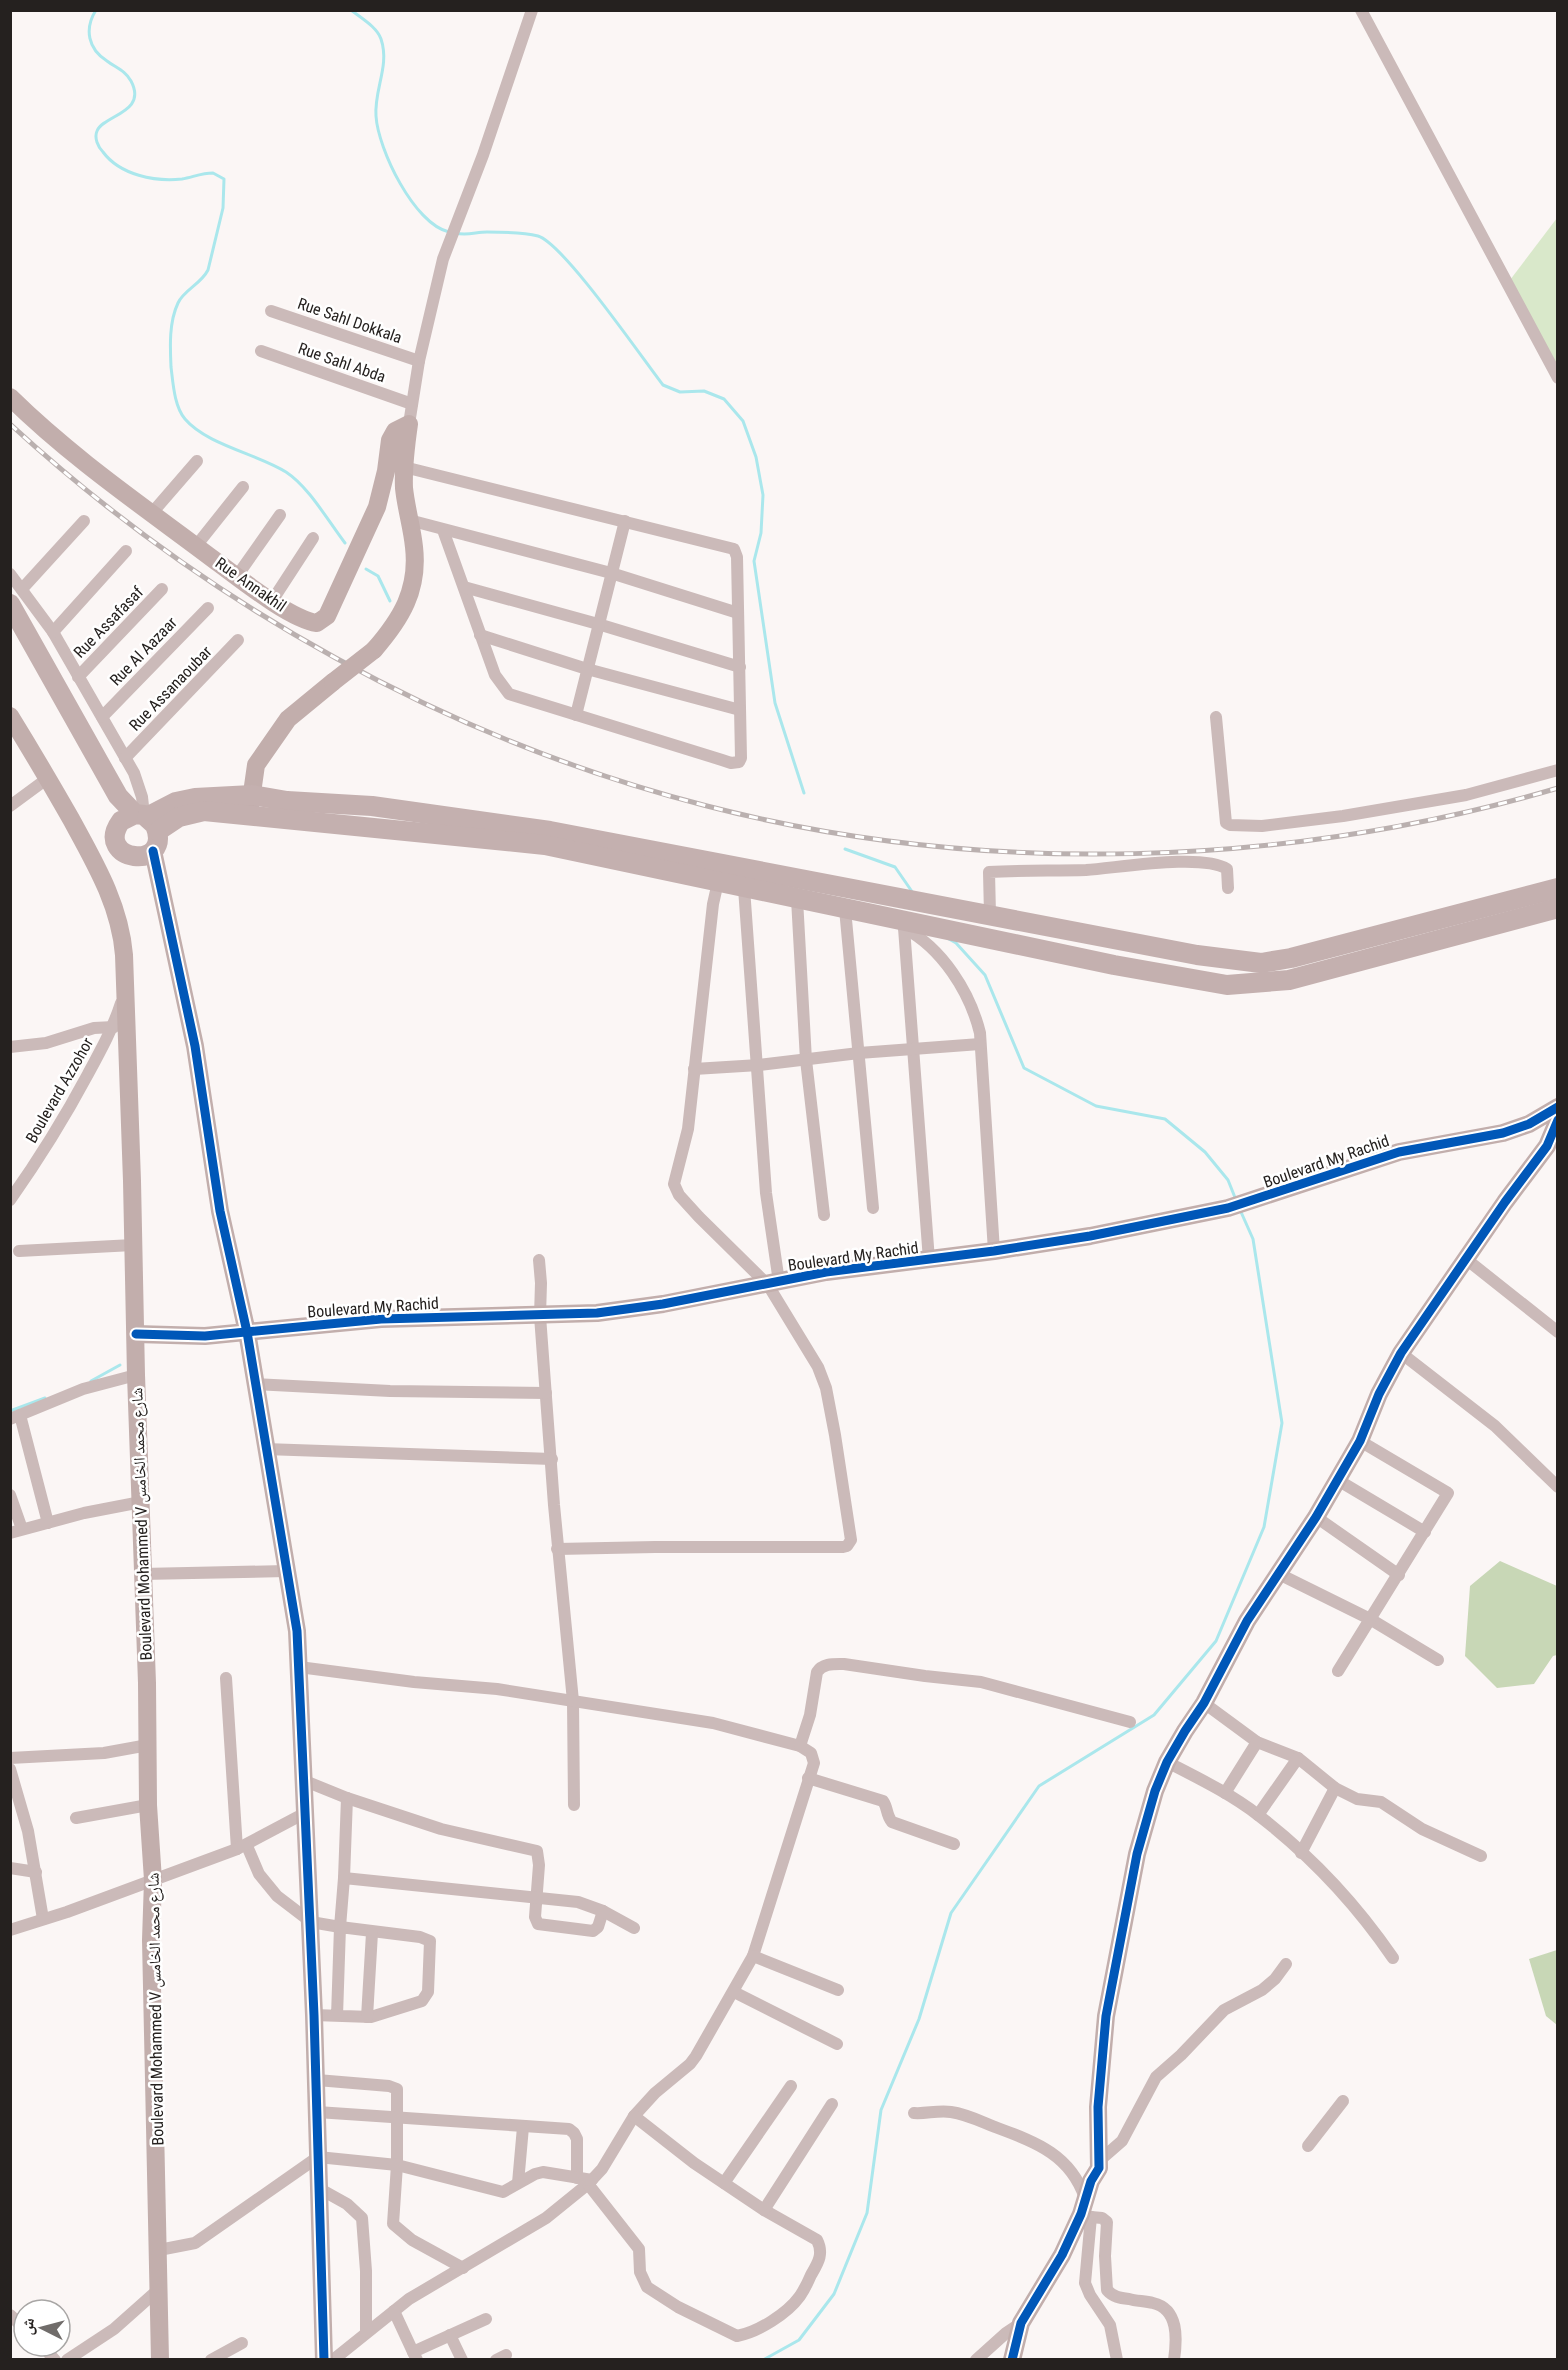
<svg xmlns="http://www.w3.org/2000/svg" width="1568" height="2370" viewBox="0 0 1568 2370" font-family="'Roboto Condensed','Noto Naskh Arabic',sans-serif">
<style>
.green{fill:#d9e8ca}
.forest{fill:#c8d7b6}
.lines{fill:none;stroke-linecap:round;stroke-linejoin:round}
.stream{stroke:#aae7ec;stroke-width:3}
.street{stroke:#cbbab9;stroke-width:12}
.secondary{stroke:#c2aeac;stroke-width:18}
.primary{stroke:#c4b0af;stroke-width:20}
.rail-casing{stroke:#bab0af;stroke-width:5}
.rail{stroke:#fff;stroke-width:3;stroke-dasharray:9;stroke-linecap:butt}
.secondary-bridge{stroke:#c2aeac;stroke-width:18}
.cycleway-casing{stroke:#fff;stroke-width:13}
.cycleway{stroke:#0057b8;stroke-width:9}
.labels{text-anchor:middle;stroke-width:5;stroke-linejoin:round;paint-order:stroke}
.street-label{font-size:16px;fill:#25211f;stroke:#fff}
</style>
<rect width="100%" height="100%" fill="#fbf6f5"/>
<path class="green" d="M1557,218V367L1510,280Z"/>
<g class="forest">
<path d="M1500,1561L1557,1586V1655L1553,1656L1534,1684L1497,1688L1465,1656L1470,1586Z"/>
<path d="M1557,1950H1558L1557,2025L1546,2016L1529,1959Z"/>
</g>
<g class="lines">
<g class="stream">
<path d="M96,10C84,29 88,49 107,61C116,68 125,70 131,81C148,113 103,115 97,131C94,138 98,147 103,152C120,175 155,182 182,179C193,177 202,173 213,173L224,179L223,208L208,270C201,284 184,290 178,303C169,322 170,346 171,367C173,382 174,406 185,419C207,445 258,454 286,472C309,487 328,521 345,543"/>
<path d="M351,10C361,18 377,27 381,39C390,66 374,89 376,116C378,149 414,224 449,232"/>
<path d="M455,233C467,236 476,232 487,232C501,232 526,233 538,236C564,244 642,358 663,385L680,392L704,391L724,399L743,421L756,457L763,495L761,533L754,561L775,703L804,793"/>
<path d="M366,569L378,576L390,601"/>
<path d="M845,849L895,867L913,893"/>
<path d="M949,939L956,943L985,975L1024,1068L1096,1106L1165,1119L1205,1152L1228,1180L1236,1200"/>
<path d="M91,1381L120,1365"/>
<path d="M10,1411L45,1398"/>
<path d="M763,2360L799,2340L834,2294L867,2213L881,2110L919,2019L951,1913L1039,1786L1154,1715L1216,1641L1264,1527L1282,1423L1253,1239L1241,1212"/>
</g>
<g class="street">
<path d="M1361,10L1558,378"/>
<path d="M271,311L419,361"/>
<path d="M261,351L412,404"/>
<path d="M409,424L419,361L443,259L483,155L532,10"/>
<path d="M404,467L734,549L737,557L741,758L739,762L731,763L722,760L509,694L495,675L443,530"/>
<path d="M152,513L197,461"/>
<path d="M409,520L611,573L738,613"/>
<path d="M196,546L243,487"/>
<path d="M10,574L53,632L134,773L142,797L144,815"/>
<path d="M237,576L280,515"/>
<path d="M464,587L598,624L740,667"/>
<path d="M22,589L84,521"/>
<path d="M272,601L313,538"/>
<path d="M53,632L126,551"/>
<path d="M480,635L587,669L740,710"/>
<path d="M78,677L162,589"/>
<path d="M576,715L625,521"/>
<path d="M102,717L208,608"/>
<path d="M1216,717L1226,823L1230,825L1262,826L1343,816L1466,795L1558,770"/>
<path d="M125,758L238,640"/>
<path d="M10,806L48,778"/>
<path d="M744,888L766,1193L779,1282"/>
<path d="M797,899L806,1060L824,1215"/>
<path d="M845,909L873,1208"/>
<path d="M990,915L989,872C1022,870 1054,871 1086,870C1118,868 1202,853 1227,869L1228,888"/>
<path d="M905,923L904,928L929,1260"/>
<path d="M904,928C942,948 970,992 980,1033L994,1251"/>
<path d="M10,1047L46,1043L94,1028L114,1027"/>
<path d="M694,1069L759,1065L859,1053L980,1044"/>
<path d="M10,1200C39,1159 65,1117 88,1074C101,1050 113,1028 121,1003"/>
<path d="M19,1251L133,1245"/>
<path d="M1466,1259L1558,1332"/>
<path d="M539,1260L541,1283L540,1316L554,1505L573,1701L574,1805"/>
<path d="M1401,1353L1495,1426L1558,1487"/>
<path d="M254,1384L390,1391L546,1393"/>
<path d="M20,1415L48,1523"/>
<path d="M10,1419L83,1389L136,1375"/>
<path d="M265,1449L552,1459"/>
<path d="M1336,1479L1425,1532"/>
<path d="M10,1495L22,1529"/>
<path d="M1316,1517L1399,1575"/>
<path d="M10,1533L84,1513L141,1502"/>
<path d="M557,1549L655,1547H843L847,1546L851,1540L835,1435L826,1388L818,1367L768,1285L699,1217L679,1195L674,1184L688,1129L713,904L718,882"/>
<path d="M142,1574L286,1571"/>
<path d="M1279,1574L1370,1619L1438,1660"/>
<path d="M299,1667L414,1682L497,1689L713,1723L800,1746L811,1753L814,1763L753,1956L696,2056L690,2064L655,2093L634,2116L602,2169L588,2184L546,2218L409,2299L333,2360"/>
<path d="M1338,1671L1448,1493L1360,1441"/>
<path d="M226,1678L237,1849"/>
<path d="M1204,1703L1257,1742L1298,1758L1335,1788L1357,1799L1381,1802L1422,1829L1481,1856"/>
<path d="M800,1746L810,1715L817,1672C823,1663 834,1664 844,1664L925,1676L981,1682L1130,1722"/>
<path d="M10,1758L104,1753L148,1745"/>
<path d="M1167,1762C1198,1778 1231,1794 1258,1815C1310,1855 1356,1904 1393,1958"/>
<path d="M10,1769L28,1831L43,1919"/>
<path d="M808,1778L883,1801C888,1808 886,1815 892,1822L954,1844"/>
<path d="M305,1781L347,1798L441,1829L537,1851L539,1865L535,1917L538,1924L593,1931L598,1927L603,1911"/>
<path d="M1225,1793L1257,1742"/>
<path d="M1258,1815L1298,1758"/>
<path d="M76,1818L148,1805"/>
<path d="M247,1846L259,1874L277,1896L311,1922L340,1927L344,1878L578,1902L603,1911L634,1928"/>
<path d="M1301,1853L1335,1788"/>
<path d="M10,1868L36,1872"/>
<path d="M344,1878L347,1798"/>
<path d="M10,1930L67,1912L237,1849L305,1813"/>
<path d="M753,1956L838,1990"/>
<path d="M734,1992L837,2044"/>
<path d="M314,2015L371,2017L422,2001L428,1992L430,1941L420,1937L340,1927L337,2016"/>
<path d="M367,2017L372,1933"/>
<path d="M317,2080L389,2086L397,2089V2165L393,2224L412,2240L463,2268"/>
<path d="M317,2112L569,2129L574,2133L577,2139V2178"/>
<path d="M914,2113C926,2114 938,2110 951,2112C966,2114 980,2121 995,2127C1035,2142 1070,2154 1085,2198"/>
<path d="M1308,2146L1343,2101"/>
<path d="M1099,2161L1122,2141L1156,2077L1181,2055L1224,2010L1262,1990L1275,1979L1286,1964"/>
<path d="M518,2183L523,2127"/>
<path d="M724,2183L791,2086"/>
<path d="M588,2184L639,2249L640,2272L647,2287L678,2307L737,2336C758,2332 787,2314 800,2296C804,2290 808,2282 811,2275C818,2263 824,2254 817,2240L764,2210L694,2163L634,2116"/>
<path d="M320,2189L347,2204L362,2218L366,2271V2332"/>
<path d="M764,2210L832,2104"/>
<path d="M1085,2215L1091,2217L1085,2283L1090,2295L1110,2325L1117,2360"/>
<path d="M1091,2217L1102,2218L1107,2222L1105,2256L1107,2290C1113,2297 1120,2298 1129,2299C1136,2301 1145,2301 1153,2303C1179,2309 1177,2339 1174,2360"/>
<path d="M159,2250L195,2243L318,2157L397,2165L503,2192L535,2174L543,2172L592,2180"/>
<path d="M394,2311L413,2352"/>
<path d="M10,2315L24,2328"/>
<path d="M450,2335L462,2360"/>
<path d="M42,2346L55,2360"/>
<path d="M67,2360L114,2329L159,2289"/>
<path d="M211,2360L242,2343"/>
<path d="M417,2360L413,2352L486,2319"/>
<path d="M496,2360L506,2355"/>
<path d="M976,2360L1006,2333L1021,2323"/>
</g>
<g class="secondary">
<path d="M10,397C72,458 144,507 213,559C238,577 289,619 317,623L327,616L377,507L386,471L390,440L395,431L409,424C406,445 403,466 404,488C406,508 412,527 414,547C419,590 401,619 374,650"/>
<path d="M10,716C31,750 51,784 71,819C95,863 120,905 124,955L132,1181L136,1375L147,1683L148,1805L153,1880L151,1940L160,2360"/>
<path d="M250,807L256,765L288,719L333,682"/>
<path d="M153,851L195,1046L220,1211L247,1332L297,1631L314,2015L324,2360"/>
<path d="M136,1334L205,1336L381,1319L597,1313L663,1304L826,1272L994,1251L1090,1236L1228,1208L1399,1152L1503,1133L1529,1124L1558,1107"/>
<path d="M1012,2360L1021,2323L1062,2255L1081,2214L1091,2181L1099,2168L1098,2107L1106,2016L1137,1854L1155,1791L1167,1762L1185,1731L1204,1703L1247,1621L1316,1517L1360,1441L1379,1394L1401,1353L1505,1202L1547,1146L1558,1120"/>
</g>
<g class="primary">
<path d="M10,604L118,796L135,814L144,815L155,825C174,873 92,861 121,821L135,814"/>
<path d="M147,817L176,802L195,798L252,795L287,801L372,806L550,831L1197,955L1261,963L1291,958L1558,888"/>
<path d="M158,831L179,817L204,811L545,845L1114,965L1227,985L1289,980L1558,908"/>
</g>
<g class="rail-casing">
<path id="rail" d="M10,424C206,604 449,740 707,806C982,877 1286,868 1558,788"/>
</g>
<use href="#rail" class="rail"/>
<path class="secondary-bridge" d="M333,682L374,650"/>
<g class="cycleway-casing">
<g id="cycleway">
<path d="M153,851L195,1046L220,1211L247,1332L297,1631L314,2015L324,2360"/>
<path d="M136,1334L205,1336L381,1319L597,1313L663,1304L826,1272L994,1251L1090,1236L1228,1208L1399,1152L1503,1133L1529,1124L1558,1107"/>
<path d="M1012,2360L1021,2323L1062,2255L1081,2214L1091,2181L1099,2168L1098,2107L1106,2016L1137,1854L1155,1791L1167,1762L1185,1731L1204,1703L1247,1621L1316,1517L1360,1441L1379,1394L1401,1353L1505,1202L1547,1146L1558,1120"/>
</g>
</g>
<use href="#cycleway" class="cycleway"/>
</g>
<g class="labels">
<g class="street-label">
<text transform="translate(350 320) rotate(19)" y="6">Rue Sahl Dokkala</text>
<text transform="translate(342 362) rotate(19)" y="6">Rue Sahl Abda</text>
<text transform="translate(251 584) rotate(35)" y="6">Rue Annakhil</text>
<text transform="translate(108 622) rotate(-46)" y="6">Rue Assafasaf</text>
<text transform="translate(143 651) rotate(-46)" y="6">Rue Al Aazaar</text>
<text transform="translate(170 688) rotate(-46)" y="6">Rue Assanaoubar</text>
<text transform="translate(59 1090) rotate(-60)" y="6">Boulevard Azzohor</text>
<text transform="translate(1326 1161) rotate(-19)" y="6">Boulevard My Rachid</text>
<text transform="translate(853 1256) rotate(-8)" y="6">Boulevard My Rachid</text>
<text transform="translate(373 1307) rotate(-4)" y="6">Boulevard My Rachid</text>
<text transform="translate(141 1524) rotate(-92)" y="6">Boulevard Mohammed V شارع محمد الخامس</text>
<text transform="translate(155 2009) rotate(-91)" y="6">Boulevard Mohammed V شارع محمد الخامس</text>
</g>
</g>
<rect width="1568" height="2370" fill="none" stroke="#25211f" stroke-width="24"/>
<g transform="translate(42 2328) rotate(276)"><circle r="28" fill="#ffffff" stroke="#a8a6a5" stroke-width="1.5"/>
<path d="M0-4.5L10 22L0 15L-10 22Z" fill="#706c6a"/>
<text y="-9" font-size="16" font-weight="bold" text-anchor="middle" fill="#25211f">ش</text>
</g>
</svg>
